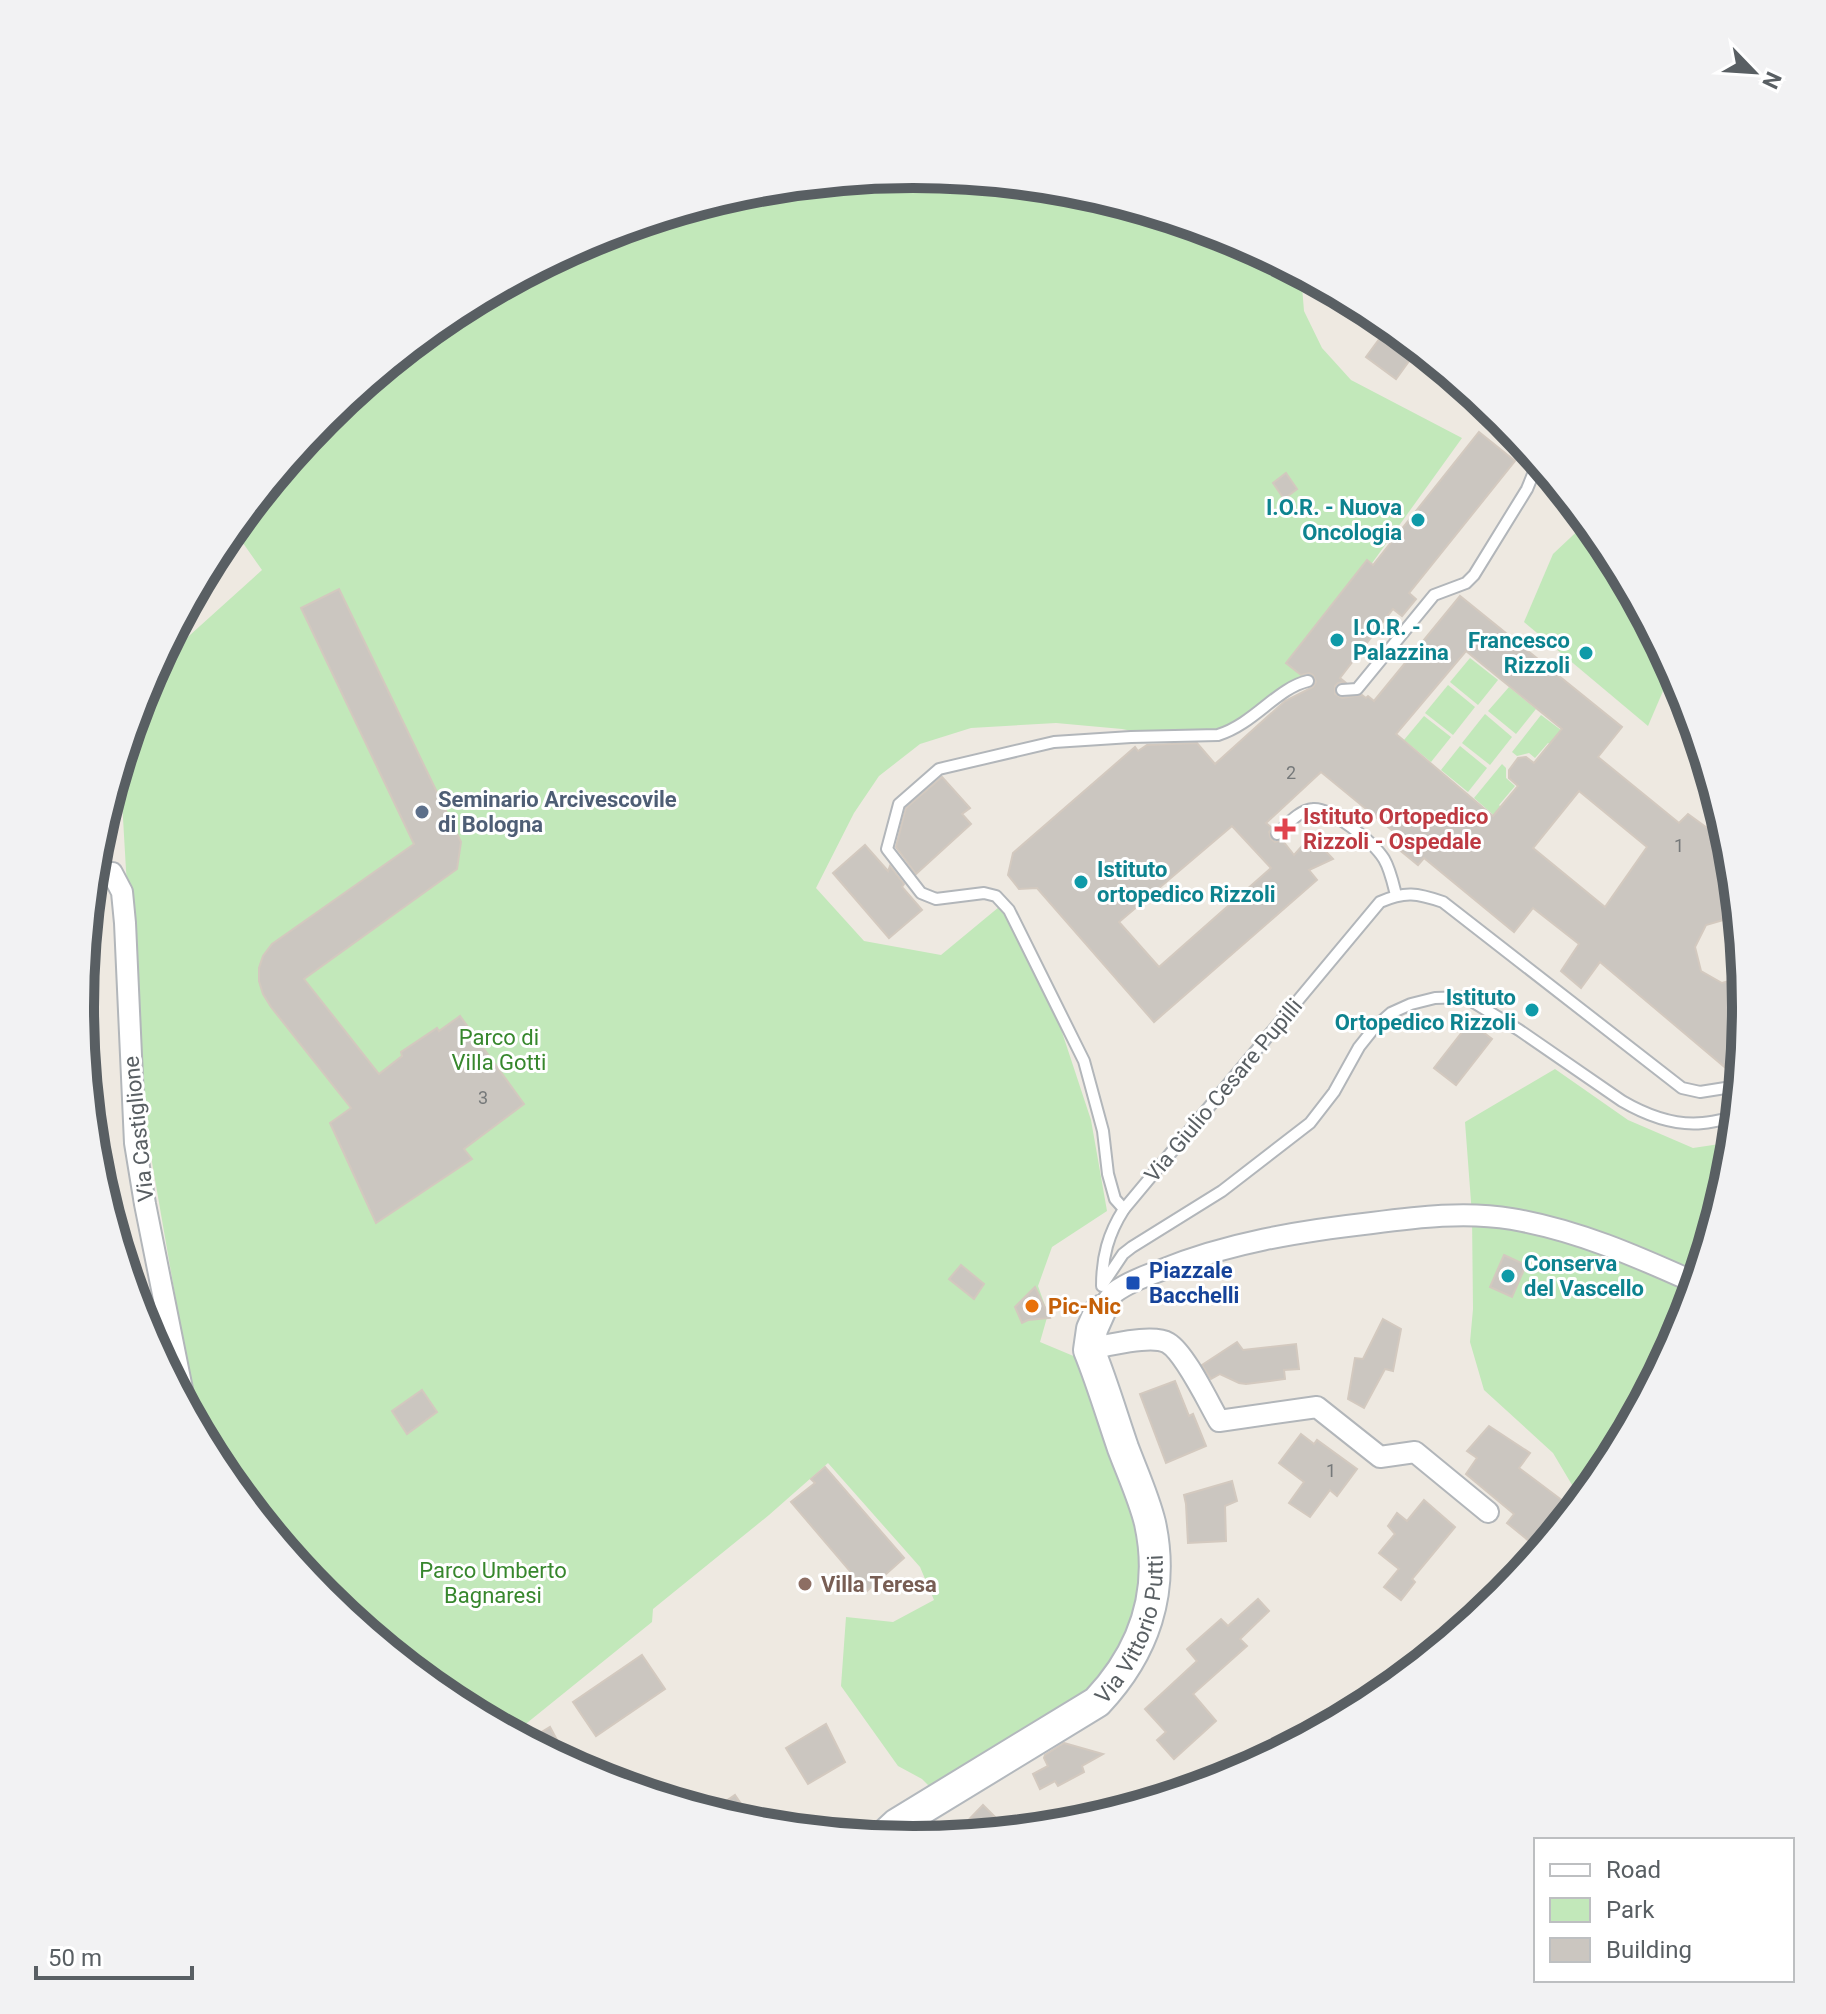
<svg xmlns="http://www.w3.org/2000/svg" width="1826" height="2014" viewBox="0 0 1826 2014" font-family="Roboto,sans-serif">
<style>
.green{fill:#c2e8ba}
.building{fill:#cbc6c0;stroke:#d3c9bf;stroke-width:2;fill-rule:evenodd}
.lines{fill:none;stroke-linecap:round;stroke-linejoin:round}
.lane-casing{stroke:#b2b6ba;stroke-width:14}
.street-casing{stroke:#b2b6ba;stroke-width:24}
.secondary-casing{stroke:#b3b8bd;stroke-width:34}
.lane{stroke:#fff;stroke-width:10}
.street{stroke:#fff;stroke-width:20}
.secondary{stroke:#fff;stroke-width:30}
.culture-dot{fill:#0f9aa8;stroke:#fff;stroke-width:3}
.service-dot{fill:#5c6f8a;stroke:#fff;stroke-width:3}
.health-dot{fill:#e0444e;stroke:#fff;stroke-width:3}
.transit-dot{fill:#1a4fb4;stroke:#fff;stroke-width:3}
.food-dot{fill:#e8710a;stroke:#fff;stroke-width:3}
.education-dot{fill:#8d6e63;stroke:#fff;stroke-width:3}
.labels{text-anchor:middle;stroke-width:6;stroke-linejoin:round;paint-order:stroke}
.number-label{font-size:18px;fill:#76797a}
.culture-label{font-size:22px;font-weight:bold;fill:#0d838f;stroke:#fff;text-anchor:end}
.service-label{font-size:22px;font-weight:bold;fill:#4e5e75;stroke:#fff;text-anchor:start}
.health-label{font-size:22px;font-weight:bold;fill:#be3a42;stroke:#fff;text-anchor:start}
.park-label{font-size:22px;fill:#37872d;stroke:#fff}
.street-label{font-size:22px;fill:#595f63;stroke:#fff}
.transit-label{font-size:22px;font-weight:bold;fill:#164399;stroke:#fff;text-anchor:start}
.food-label{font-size:22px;font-weight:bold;fill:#c56008;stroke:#fff;text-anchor:start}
.education-label{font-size:22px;font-weight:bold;fill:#785e54;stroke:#fff;text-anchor:start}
.rim{fill:none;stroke:#595f63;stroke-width:10}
</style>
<rect width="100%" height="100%" fill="#eee9e1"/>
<g class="green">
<path d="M913,174L1076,190L1232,238L1301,274L1304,311L1322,348L1351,380L1462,438L1370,566L1353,609L1297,684L1229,728L1176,740L1122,729L1056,723L971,728L920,744L879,776L854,813L816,888L864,941L941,955L999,907L1002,909L1060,1026L1091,1120L1107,1211L1052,1247L1038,1286L1048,1314L1040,1342L1095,1365L1153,1493L1126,1677L942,1799L922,1779L898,1766L841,1686L846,1617L893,1622L934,1600L920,1567L828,1463L769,1515L653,1609L652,1622L517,1731L516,1735L450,1699L324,1596L220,1469L198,1428L148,1139L126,870L120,766L144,688L151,675L180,644L262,570L233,529L324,418L451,314L595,237L751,190Z"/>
<path d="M1587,522L1606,545L1669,663L1663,691L1648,726L1524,622L1553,554Z"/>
<path d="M1470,658L1498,680L1478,705L1450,682Z"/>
<path d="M1448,685L1475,707L1453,735L1425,713Z"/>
<path d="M1509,687L1536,709L1516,734L1488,711Z"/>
<path d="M1485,714L1512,737L1490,765L1462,743Z"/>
<path d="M1541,715L1565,733L1554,747L1548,743L1535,758L1529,753L1517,756L1512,752Z"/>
<path d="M1424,716L1451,737L1431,762L1404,740Z"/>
<path d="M1460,746L1487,768L1468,792L1441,770Z"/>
<path d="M1502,764L1506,768V778L1515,786L1499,805L1504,810L1497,818L1474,798Z"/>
<path d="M1555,1069L1628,1120L1693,1148L1733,1142L1730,1170L1682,1326L1605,1470L1581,1500L1553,1453L1484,1390L1470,1342L1473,1309L1472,1215L1465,1122Z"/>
</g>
<g class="building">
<path d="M1383,334L1412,357L1396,379L1366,357Z"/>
<path d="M1479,432L1515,461L1409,593L1416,599L1402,616L1393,609L1340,678L1345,682L1338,683L1335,686V694L1342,698L1362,695L1366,698L1368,696L1374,701L1460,596L1622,727L1598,757L1679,823L1688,814L1710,830L1720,811L1730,845L1737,916L1706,925L1695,947L1701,971L1722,983L1743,977L1746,1008L1742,1053L1727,1069L1600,962L1581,988L1561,971L1579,944L1533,908L1514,932L1424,858L1418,865L1392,844L1399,836L1321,772L1266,823L1272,828L1269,832L1271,839L1275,842L1282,840L1294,855L1311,836L1333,859L1309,870L1317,880L1154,1022L1037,888L1019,889L1008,875L1013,853L1135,747L1138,751L1147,745L1197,743L1215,764L1285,701L1313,687L1316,682L1313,675L1309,673L1301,675L1286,663L1367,560L1373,565ZM1466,651L1562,729L1534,763L1526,757L1518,758L1509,770V778L1518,786L1493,816L1396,734ZM1579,791L1647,847L1605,907L1533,848ZM1232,826L1271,868L1159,967L1119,922Z"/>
<path d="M1286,473L1297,489L1284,499L1273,483Z"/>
<path d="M339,589L461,842L457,869L304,979L379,1074L402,1056L401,1052L437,1028L439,1031L460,1016L524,1104L464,1149L472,1159L376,1223L330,1123L351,1108L271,1007L263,994L259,981V968L263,956L272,944L414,844L301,608Z"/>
<path d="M942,777L970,808L962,814L971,824L916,874L896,847L903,819L906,808Z"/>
<path d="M865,845L888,871L890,866L904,884L902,887L922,910L889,938L833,873Z"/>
<path d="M1470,1022L1492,1039L1456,1085L1434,1068Z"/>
<path d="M1504,1255L1526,1265L1512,1297L1490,1287Z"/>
<path d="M961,1265L984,1284L974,1299L949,1279Z"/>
<path d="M1035,1287L1050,1318L1028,1320L1022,1323L1015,1307Z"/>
<path d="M1383,1319L1401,1329L1393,1371L1385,1369L1364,1408L1348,1399L1355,1358L1363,1359Z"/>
<path d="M1237,1342L1243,1350L1296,1344L1299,1369L1284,1370L1285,1379L1246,1384L1239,1383L1220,1374L1211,1379L1202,1365Z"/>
<path d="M1175,1381L1189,1416L1193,1414L1206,1446L1166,1463L1140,1394Z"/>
<path d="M422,1390L437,1412L407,1434L392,1411Z"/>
<path d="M1489,1426L1530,1453L1519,1468L1563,1501L1558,1512L1566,1518L1540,1550L1507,1523L1514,1514L1466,1474L1477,1458L1467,1451Z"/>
<path d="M1301,1434L1314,1444L1317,1440L1357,1469L1337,1496L1330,1490L1310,1517L1289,1503L1304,1482L1279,1463Z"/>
<path d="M825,1467L904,1558L867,1591L791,1502L815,1483L811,1479Z"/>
<path d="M1232,1481L1237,1501L1225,1506L1226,1541L1188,1543L1186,1504L1184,1495Z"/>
<path d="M1424,1500L1455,1527L1412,1579L1415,1582L1401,1600L1384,1587L1399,1569L1379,1553L1395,1534L1388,1526L1397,1513L1407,1521Z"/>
<path d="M1258,1599L1269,1611L1240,1639L1247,1646L1193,1694L1216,1721L1174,1759L1157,1740L1166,1732L1145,1709L1197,1661L1187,1649L1221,1619L1228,1626Z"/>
<path d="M642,1655L665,1689L596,1736L573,1702Z"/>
<path d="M826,1724L845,1762L808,1784L786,1748Z"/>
<path d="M550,1727L570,1764L527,1741Z"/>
<path d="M1064,1743L1103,1754L1082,1766L1084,1772L1058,1786L1055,1781L1040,1789L1033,1774L1048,1766L1044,1758L1045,1755Z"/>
<path d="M735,1795L755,1824L710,1812Z"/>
<path d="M983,1805L1009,1831L953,1836Z"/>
</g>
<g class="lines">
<g class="lane-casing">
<g id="lane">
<path d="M1342,690L1357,689L1434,595L1466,583L1474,575L1527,489L1538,462"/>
<path d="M1277,834C1287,825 1299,810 1313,809C1331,807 1374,843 1384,859C1390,869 1393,883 1396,895"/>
<path d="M1124,1209L1115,1199L1108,1174L1103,1131L1084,1061L1009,910L996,896L984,893L936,899L921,893L887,849L899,804L939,769L1054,742L1131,737L1218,735C1254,724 1277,688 1308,681"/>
<path d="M1103,1284L1123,1254L1132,1247L1222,1191L1310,1123L1334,1092L1359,1047L1375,1027L1391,1013L1411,1004L1435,998L1465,997L1519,1030L1622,1101C1646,1115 1674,1126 1703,1123C1714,1122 1725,1119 1735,1117"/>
<path d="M1102,1286C1102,1257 1108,1234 1124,1209L1380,902C1405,891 1417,893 1443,902L1682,1088L1700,1092L1738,1086"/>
</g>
</g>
<g class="street-casing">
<g id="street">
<path d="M93,875L112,873L122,892L125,923L135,1143L145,1204L185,1404"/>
<path d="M1100,1311C1105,1305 1110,1297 1115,1292C1127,1283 1145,1276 1159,1271C1227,1243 1300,1231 1372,1223C1418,1217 1466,1211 1512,1219C1577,1230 1636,1256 1696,1283"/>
<path d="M1089,1350C1106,1345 1153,1334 1168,1343C1185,1353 1208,1402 1219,1421L1317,1407L1380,1457L1415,1452L1488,1512"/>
<path d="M626,1786L629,1783"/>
</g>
</g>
<g class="secondary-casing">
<g id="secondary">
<path id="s1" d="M883,1837L897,1824L1097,1702C1144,1652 1165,1592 1150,1523C1144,1498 1132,1472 1123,1448C1112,1416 1102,1382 1089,1350L1092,1329L1100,1311"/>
</g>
</g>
<use href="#lane" class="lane"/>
<use href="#street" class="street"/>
<use href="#secondary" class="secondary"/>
</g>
<g class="culture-dot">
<circle cx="1418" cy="520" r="8"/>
<circle cx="1337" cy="640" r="8"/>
<circle cx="1586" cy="653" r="8"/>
<circle cx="1081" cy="882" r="8"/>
<circle cx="1532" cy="1010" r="8"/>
<circle cx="1508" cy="1276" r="8"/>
</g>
<circle class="service-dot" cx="422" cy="812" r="8"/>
<path class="health-dot" d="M1281 817h8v8h8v8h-8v8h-8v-8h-8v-8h8z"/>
<rect class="transit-dot" x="1125" y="1275" width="16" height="16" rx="4"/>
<circle class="food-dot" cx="1032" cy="1306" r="8"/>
<circle class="education-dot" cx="805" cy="1584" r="8"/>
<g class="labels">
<g class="number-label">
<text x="1291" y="779">2</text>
<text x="1679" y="852">1</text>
<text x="483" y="1104">3</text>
<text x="1331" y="1477">1</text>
</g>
<g class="culture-label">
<text x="1402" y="515">I.O.R. - Nuova<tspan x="1402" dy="25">Oncologia</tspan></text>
<text x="1353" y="635" text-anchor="start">I.O.R. -<tspan x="1353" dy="25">Palazzina</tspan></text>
<text x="1570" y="648">Francesco<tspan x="1570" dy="25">Rizzoli</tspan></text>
<text x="1097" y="877" text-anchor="start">Istituto<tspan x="1097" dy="25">ortopedico Rizzoli</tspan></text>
<text x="1516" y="1005">Istituto<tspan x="1516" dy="25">Ortopedico Rizzoli</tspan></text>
<text x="1524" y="1271" text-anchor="start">Conserva<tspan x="1524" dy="25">del Vascello</tspan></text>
</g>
<g class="service-label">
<text x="438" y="807">Seminario Arcivescovile<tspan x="438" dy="25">di Bologna</tspan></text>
</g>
<g class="health-label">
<text x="1303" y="824">Istituto Ortopedico<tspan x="1303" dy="25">Rizzoli - Ospedale</tspan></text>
</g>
<g class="park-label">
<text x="499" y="1045">Parco di<tspan x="499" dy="25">Villa Gotti</tspan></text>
<text x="493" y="1578">Parco Umberto<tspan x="493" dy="25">Bagnaresi</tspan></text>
</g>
<g class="street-label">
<text transform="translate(1223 1090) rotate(-50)" y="8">Via Giulio Cesare Pupilli</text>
<text transform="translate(138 1129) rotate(-96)" y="8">Via Castiglione</text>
<text dy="8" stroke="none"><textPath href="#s1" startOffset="336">Via Vittorio Putti</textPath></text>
</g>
<g class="transit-label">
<text x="1149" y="1278">Piazzale<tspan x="1149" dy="25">Bacchelli</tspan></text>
</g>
<g class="food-label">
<text x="1048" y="1314">Pic-Nic</text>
</g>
<g class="education-label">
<text x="821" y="1592">Villa Teresa</text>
</g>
</g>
<path d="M0 0H1826V2014H0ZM94 1007a819 819 0 1 1 1638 0a819 819 0 1 1-1638 0Z" fill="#f2f2f3" fill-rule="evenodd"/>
<path class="rim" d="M94 1007a819 819 0 1 1 1638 0a819 819 0 1 1-1638 0Z"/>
<rect x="1534" y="1838" width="260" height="144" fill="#ffffff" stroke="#bdbfc1" stroke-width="2"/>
<rect x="1550" y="1864" width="40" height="12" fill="#ffffff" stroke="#bdbfc1" stroke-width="2"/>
<text x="1606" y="1878" font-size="24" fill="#595f63">Road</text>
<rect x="1550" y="1898" width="40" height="24" fill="#c2e8ba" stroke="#bdbfc1" stroke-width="2"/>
<text x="1606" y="1918" font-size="24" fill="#595f63">Park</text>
<rect x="1550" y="1938" width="40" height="24" fill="#cbc6c0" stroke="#bdbfc1" stroke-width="2"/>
<text x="1606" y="1958" font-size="24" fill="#595f63">Building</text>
<g transform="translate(1754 72) rotate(115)" stroke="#ffffff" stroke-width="6" paint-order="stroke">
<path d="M0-6L14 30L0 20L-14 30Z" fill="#595f63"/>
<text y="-12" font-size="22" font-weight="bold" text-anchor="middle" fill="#595f63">N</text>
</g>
<path d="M36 1966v12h156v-12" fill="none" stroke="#595f63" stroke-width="4"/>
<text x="48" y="1966" font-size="24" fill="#595f63" stroke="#ffffff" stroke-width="6" paint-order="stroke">50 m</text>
</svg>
